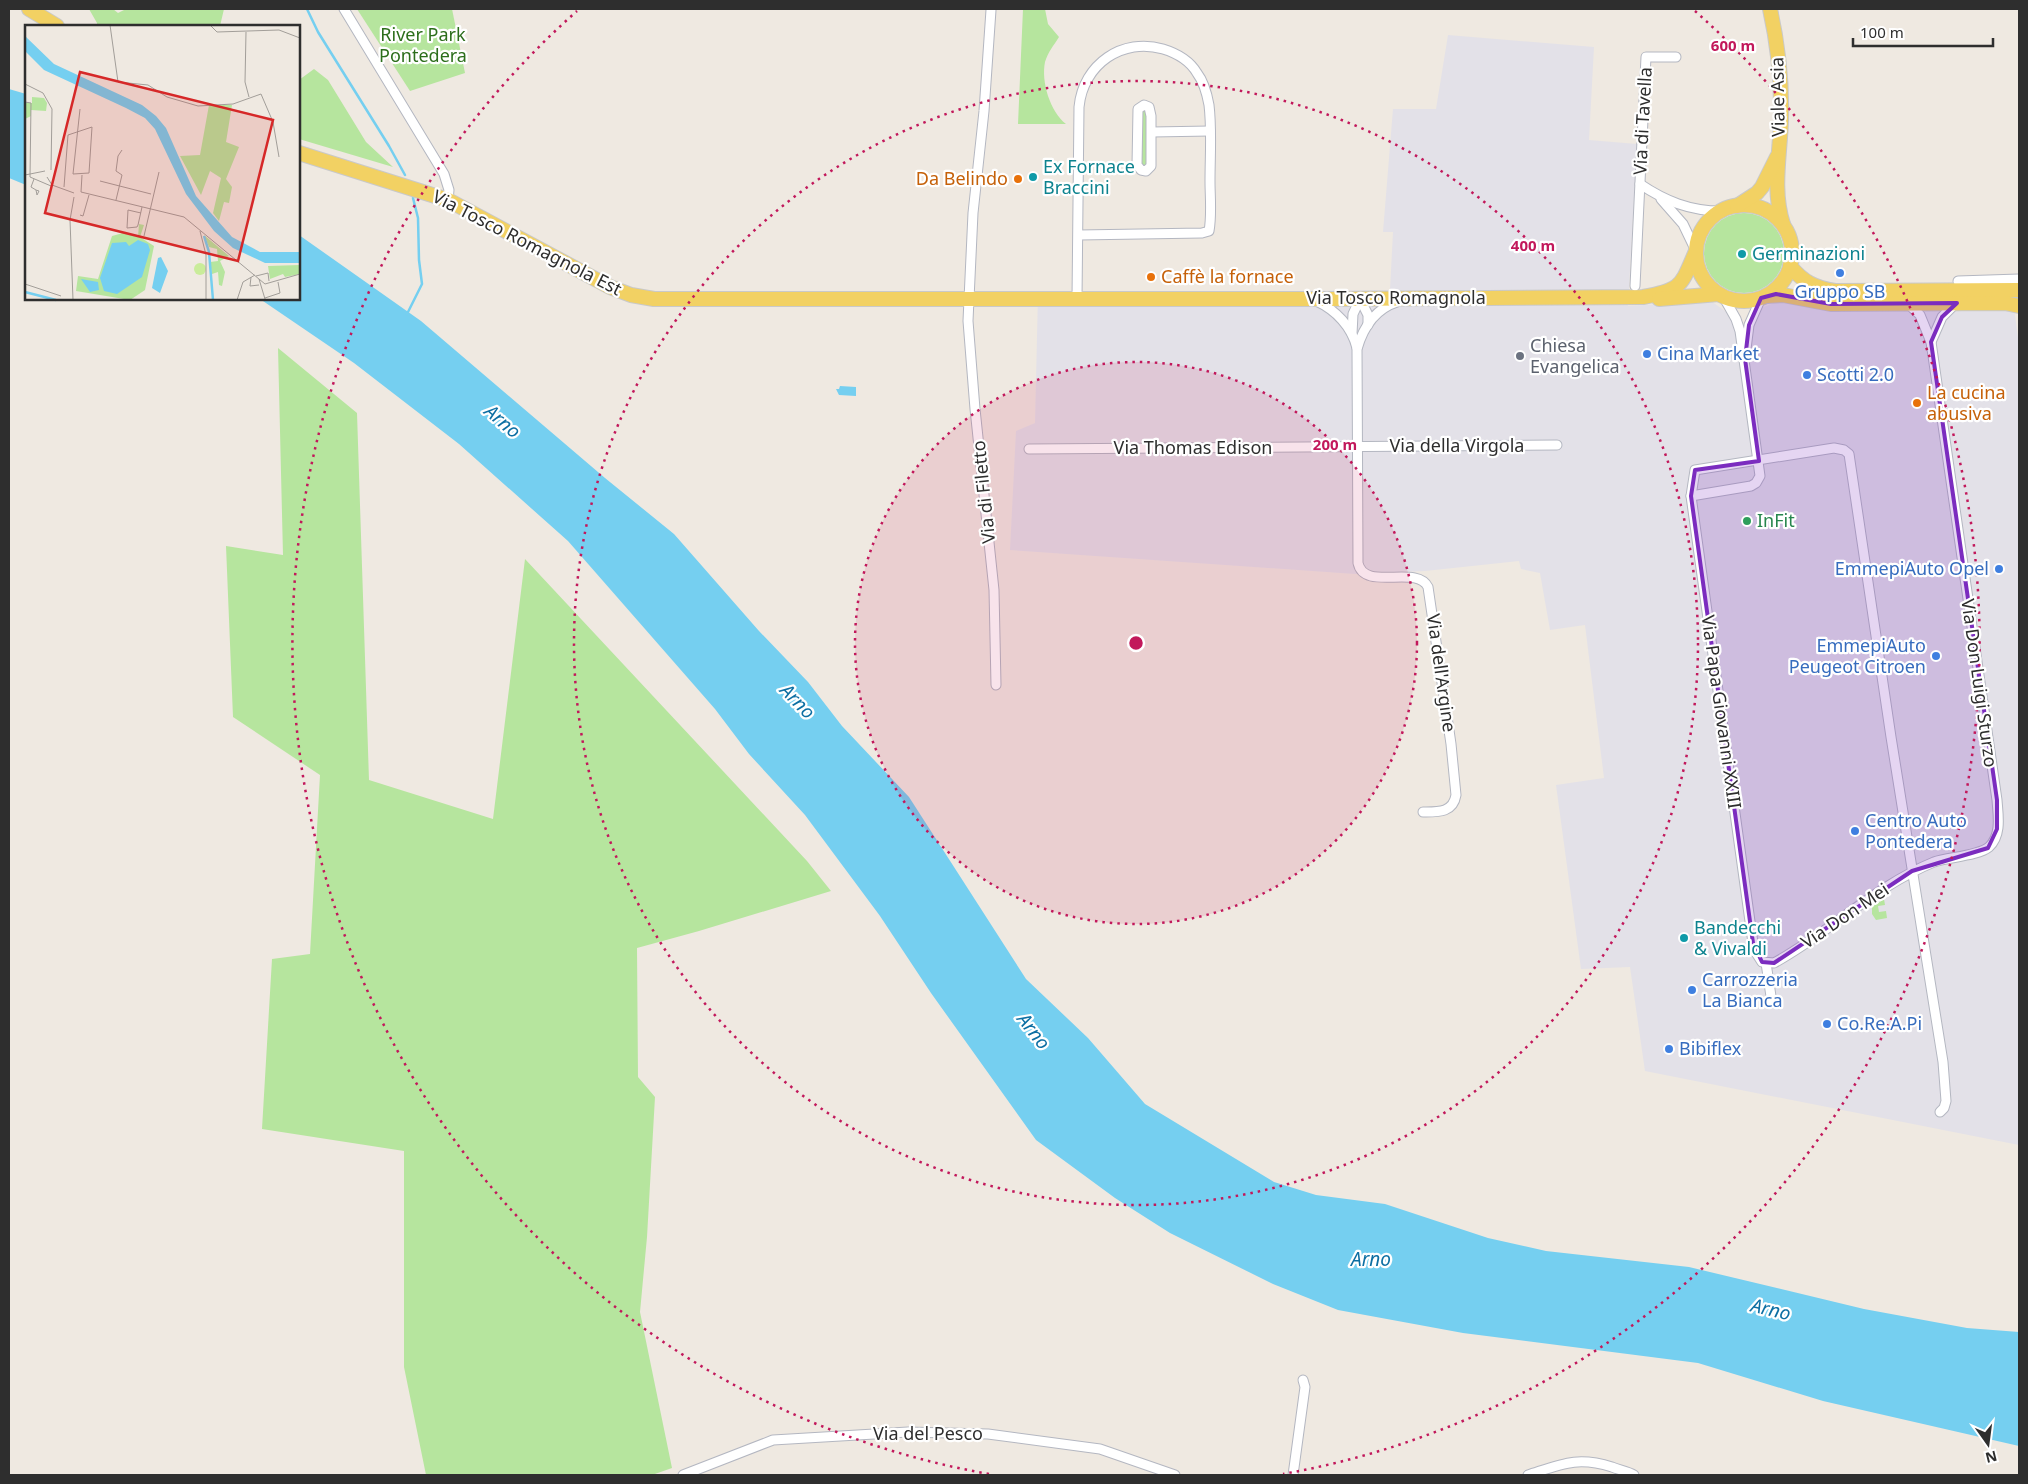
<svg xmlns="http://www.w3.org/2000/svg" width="2028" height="1484" viewBox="0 0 2028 1484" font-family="'Noto Sans',sans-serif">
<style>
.industrial{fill:#e3e1e8}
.green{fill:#b6e59e}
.water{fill:#75cff0}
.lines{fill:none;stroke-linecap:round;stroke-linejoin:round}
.stream{stroke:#75cff0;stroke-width:2.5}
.minor-casing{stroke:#b4b7c1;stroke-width:11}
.primary-casing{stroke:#c9c9c9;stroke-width:16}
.minor{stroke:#fff;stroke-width:9}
.primary{stroke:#f2d163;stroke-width:14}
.marked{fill:#7b2cbf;fill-opacity:0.2;stroke:#7b2cbf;stroke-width:4;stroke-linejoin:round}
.ring{fill:none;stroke:#c2185b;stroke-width:2.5;stroke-dasharray:2.5 5}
.culture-dot{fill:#0f9aa8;stroke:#fff;stroke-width:2}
.food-dot{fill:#e8710a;stroke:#fff;stroke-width:2}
.shop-dot{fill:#3f7fe0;stroke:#fff;stroke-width:2}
.worship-dot{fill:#6b7280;stroke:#fff;stroke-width:2}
.leisure-dot{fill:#2e9e5b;stroke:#fff;stroke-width:2}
.labels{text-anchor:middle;stroke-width:4.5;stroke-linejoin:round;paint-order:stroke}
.park-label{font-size:18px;fill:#2c6e1b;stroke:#fff}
.street-label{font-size:18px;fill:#2e2e2e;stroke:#fff}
.culture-label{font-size:18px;fill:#0d838f;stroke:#fff;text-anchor:start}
.food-label{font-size:18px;fill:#c56008;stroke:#fff;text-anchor:start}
.shop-label{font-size:18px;fill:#366cbe;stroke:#fff;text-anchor:start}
.worship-label{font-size:18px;fill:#5b616d;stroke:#fff;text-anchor:start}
.leisure-label{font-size:18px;fill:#27864d;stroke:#fff;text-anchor:start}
.water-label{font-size:19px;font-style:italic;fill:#0d6fa3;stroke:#fff}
.inset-river{fill:none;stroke:#75cff0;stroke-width:2.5}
.inset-road{fill:none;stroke:#a29e99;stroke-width:1}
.view{fill:#d62828;fill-opacity:0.15;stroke:#d62828;stroke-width:2.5}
.inset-edge{fill:none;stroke:#2e2e2e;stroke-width:2.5}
.centre{fill:#c2185b;stroke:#fff;stroke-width:2.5}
.ring-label{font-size:15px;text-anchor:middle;font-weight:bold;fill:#c2185b;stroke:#fff;stroke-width:4.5;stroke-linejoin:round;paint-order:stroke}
</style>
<rect width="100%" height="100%" fill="#efe9e1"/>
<path class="industrial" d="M1448,35L1594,47L1589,140L1637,144L1628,306L1711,301L1725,311L1745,337L1761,308L1777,302L1796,304L2014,308L2019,345V1145L1645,1071L1630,967L1581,969L1556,785L1604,778L1585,625L1550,630L1540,573L1521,569L1519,561L1425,571L1355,574L1010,550L1016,431L1035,423L1038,294L1390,290L1393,232H1383L1393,109H1436Z"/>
<g class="green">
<path d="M89,9H113L118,13L126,9H224L220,26H97V23Z"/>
<path d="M357,9H452L465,73L410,91Z"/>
<path d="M1023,9H1045L1048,24L1059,37C1054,45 1048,52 1045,62C1041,82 1050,111 1066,124H1018Z"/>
<path d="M314,69L328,80L366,142L393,167L299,139V80Z"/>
<path d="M1144,109L1148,112V167L1141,165V112Z"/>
<circle cx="1744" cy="253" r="40"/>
<path d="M278,348L357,413L369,780L493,819L525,559L807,861L831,891L699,931L637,948L638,1077L655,1097L647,1237L640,1312L672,1468L652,1475H426L404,1367V1151L262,1129L272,959L310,954L320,775L233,717L226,546L283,555Z"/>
<path d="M1884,899L1885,905L1878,906L1879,912L1886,911L1887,918L1876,920L1872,914V907Z"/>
</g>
<g class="water">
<path d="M9,89L26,94V185L9,178Z"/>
<path d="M299,235L421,321L605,478L674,534L759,631L808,682L842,726L909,797L1026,979L1088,1038L1145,1104L1274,1182L1316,1195L1385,1204L1488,1238L1546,1251L1689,1267L1864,1309L1967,1328L2019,1332V1446L1823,1401L1698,1363L1463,1333L1338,1310L1273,1284L1170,1233L1115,1198L1036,1140L931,993L880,916L805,815L749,754L715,709L568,541L459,444L354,363L260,299H299Z"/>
<path d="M840,386L856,387V396L839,395L836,389H839Z"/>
</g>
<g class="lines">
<g class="stream">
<path d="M307,9L318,32L389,146L405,175"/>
<path d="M407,314L422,284L419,260L418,218L413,198"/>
</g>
<g class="minor-casing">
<g id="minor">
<path d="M344,9L444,174L449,190L448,200"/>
<path d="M991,10L984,111L973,213L968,321L975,409L994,590L996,685"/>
<path d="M1144,105L1149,107L1151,116V166L1146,171L1141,170L1137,165L1138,109Z"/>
<path d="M1152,132L1210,131"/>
<path d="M1640,184C1665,201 1690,211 1721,211"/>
<path d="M1661,199L1683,224L1696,251"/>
<path d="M1958,281L2019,279"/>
<path d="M1635,286L1646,57H1676"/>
<path d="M1077,299L1079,107C1083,64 1123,37 1163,49C1176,53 1190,61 1197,73C1204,82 1207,94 1209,105C1212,130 1210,156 1210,181C1210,197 1212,215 1209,231L1202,233L1079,235"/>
<path d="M1360,299L1368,315V325"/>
<path d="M1316,301C1336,310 1352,327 1357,348"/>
<path d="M1397,302C1375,309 1363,328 1357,349L1358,563C1364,592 1417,564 1428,587L1451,744L1456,795C1453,813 1438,812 1423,812"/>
<path d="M1907,303L1920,315L1931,342L1997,800C1998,815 2002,835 1989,847C1978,856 1949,857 1934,862C1875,886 1829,933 1774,963L1762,962L1755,951L1753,943L1691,496L1695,470L1834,448L1844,450L1849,454L1891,737L1943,1062L1946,1101L1944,1108L1940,1112"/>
<path d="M1352,334L1353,314L1360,299"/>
<path d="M1931,342L1942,317L1956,303"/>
<path d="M1746,349L1749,325L1761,298"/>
<path d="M1029,449L1557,445"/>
<path d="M1691,496L1751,486L1756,483L1760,476L1740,331L1736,319L1723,296"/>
<path d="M1766,963L1772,1003"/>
<path d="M683,1475L773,1440L908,1432L988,1434L1100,1449L1175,1475"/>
<path d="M1293,1475L1305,1387L1303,1380"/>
<path d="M1528,1475C1562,1464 1577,1456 1612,1467C1619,1470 1628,1471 1634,1475"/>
</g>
</g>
<g class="primary-casing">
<g id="primary">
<path d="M29,9L57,26"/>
<path d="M1770,9C1778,45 1782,83 1781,120C1780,155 1772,190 1783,224"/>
<path d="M299,153L448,200L610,287L631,295L654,299H1328L1643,297C1683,290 1681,285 1696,251"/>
<circle cx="1744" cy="253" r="48"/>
<path d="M1737,206L1757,193L1762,187L1777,157"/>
<path d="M1790,266C1803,282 1815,288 1835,291L2019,290"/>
<path d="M1766,296L1783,295L1831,304L2005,303L2019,306"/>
<path d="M1659,299L1719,294"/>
</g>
</g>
<use href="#minor" class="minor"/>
<use href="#primary" class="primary"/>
</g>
<path class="marked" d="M1776,294L1831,304L1957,303L1942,317L1931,342L1997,800V829L1988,848L1912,871L1774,963L1762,962L1753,943L1691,496L1695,470L1759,461L1745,359L1749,325L1761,298Z"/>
<circle cx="1136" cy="643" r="281" fill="#c2185b" fill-opacity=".12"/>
<g class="ring">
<circle cx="1136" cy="643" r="281"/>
<circle cx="1136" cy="643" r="562"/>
<path d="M989 1474A844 844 0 0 1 577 11M1695 11A844 844 0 0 1 1283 1474"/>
</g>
<g class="culture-dot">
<circle cx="1033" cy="177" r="5"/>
<circle cx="1742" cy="254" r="5"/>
<circle cx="1684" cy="938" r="5"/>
</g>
<g class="food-dot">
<circle cx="1018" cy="179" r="5"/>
<circle cx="1151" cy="277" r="5"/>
<circle cx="1917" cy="403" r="5"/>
</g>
<g class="shop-dot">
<circle cx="1840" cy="273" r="5"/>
<circle cx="1647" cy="354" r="5"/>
<circle cx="1807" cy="375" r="5"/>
<circle cx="1999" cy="569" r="5"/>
<circle cx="1936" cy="656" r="5"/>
<circle cx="1855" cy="831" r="5"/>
<circle cx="1692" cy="990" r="5"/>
<circle cx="1827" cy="1024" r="5"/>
<circle cx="1669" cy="1049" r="5"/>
</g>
<circle class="worship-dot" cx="1520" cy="356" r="5"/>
<circle class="leisure-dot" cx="1747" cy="521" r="5"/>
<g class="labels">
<g class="park-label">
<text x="423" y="41">River Park<tspan x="423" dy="21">Pontedera</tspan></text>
</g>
<g class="street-label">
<text transform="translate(1778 97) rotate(-91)" y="6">Viale Asia</text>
<text transform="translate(1643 121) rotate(-87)" y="6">Via di Tavella</text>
<text transform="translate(527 243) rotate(27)" y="6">Via Tosco Romagnola Est</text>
<text x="1396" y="304">Via Tosco Romagnola</text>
<text x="1457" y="452">Via della Virgola</text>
<text x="1193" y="454">Via Thomas Edison</text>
<text transform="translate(984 492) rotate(-96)" y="6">Via di Filetto</text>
<text transform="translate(1441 673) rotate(82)" y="6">Via dell'Argine</text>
<text transform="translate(1979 683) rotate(82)" y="6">Via Don Luigi Sturzo</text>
<text transform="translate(1721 712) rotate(82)" y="6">Via Papa Giovanni XXIII</text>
<text transform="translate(1845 916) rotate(-34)" y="6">Via Don Mei</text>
<text x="928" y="1440">Via del Pesco</text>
</g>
<g class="culture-label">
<text x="1043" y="173">Ex Fornace<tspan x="1043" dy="21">Braccini</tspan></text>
<text x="1752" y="260">Germinazioni</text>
<text x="1694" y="934">Bandecchi<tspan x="1694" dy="21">&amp; Vivaldi</tspan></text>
</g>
<g class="food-label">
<text x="1008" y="185" text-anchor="end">Da Belindo</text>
<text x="1161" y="283">Caffè la fornace</text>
<text x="1927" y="399">La cucina<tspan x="1927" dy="21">abusiva</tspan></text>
</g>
<g class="shop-label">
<text x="1840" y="298" text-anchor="middle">Gruppo SB</text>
<text x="1657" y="360">Cina Market</text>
<text x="1817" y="381">Scotti 2.0</text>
<text x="1989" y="575" text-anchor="end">EmmepiAuto Opel</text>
<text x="1926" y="652" text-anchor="end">EmmepiAuto<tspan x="1926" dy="21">Peugeot Citroen</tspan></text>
<text x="1865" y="827">Centro Auto<tspan x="1865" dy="21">Pontedera</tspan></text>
<text x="1702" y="986">Carrozzeria<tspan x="1702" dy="21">La Bianca</tspan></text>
<text x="1837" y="1030">Co.Re.A.Pi</text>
<text x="1679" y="1055">Bibiflex</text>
</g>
<g class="worship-label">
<text x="1530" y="352">Chiesa<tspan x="1530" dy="21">Evangelica</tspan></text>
</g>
<g class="leisure-label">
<text x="1757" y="527">InFit</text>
</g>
<g class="water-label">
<text transform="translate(503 421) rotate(41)" y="7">Arno</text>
<text transform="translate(798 701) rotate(46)" y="7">Arno</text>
<text transform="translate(1034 1031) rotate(52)" y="7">Arno</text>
<text x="1371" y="1266">Arno</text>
<text transform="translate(1771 1309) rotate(13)" y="7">Arno</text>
</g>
</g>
<g transform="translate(25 25)">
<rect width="275" height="275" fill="#efe9e1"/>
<path d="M7,72L19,73L22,78L21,86L6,85V91L0,94V78H7ZM184,80H207L201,117L214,122L201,154L207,162L204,178L199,177L194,196L188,188L196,153L185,146L176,170L155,131L175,130ZM114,199L119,200L115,212L129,221L120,265L105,275L51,266L53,251L73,254L87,211L98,208L113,212ZM179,210L204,231L195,236L200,247L197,261L194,260L193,247L187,249L185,237L193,236L192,224L184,222ZM275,240V249L260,252L258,249L245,254L243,241Z" fill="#b6e59e"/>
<path d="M169 244a6 6 0 1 1 12 0a6 6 0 1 1-12 0Z" fill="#c9ec9a"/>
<path d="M0,11L29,39L117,80L131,91L141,103L171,171L207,212L235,227H275V238H240L208,223L189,206L161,169L130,104L120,93L101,83L19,45L0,26ZM113,215L123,219L125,225L117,252L92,269L79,266L75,253L87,218L101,217L104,221ZM136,232L143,246L135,268L127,263L133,233ZM56,254L73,257L74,265L65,267Z" fill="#75cff0"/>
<path class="inset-river" d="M179,211L184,227L188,275M0,267L31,275"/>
<path class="inset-road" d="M85,0L93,57L123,60L142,72L173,81L208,79L236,69L248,97L254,132M185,0L192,7L254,5L275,13M221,7L220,57L224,72M0,59L18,68L27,84L26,145M0,77L6,78L5,152L26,161M55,84L48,149L64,148M0,150L20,146M22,152L27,160L49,168M9,154L6,162L11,165L12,170L14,166L11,165M75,156L126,169M39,162L43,110L67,102L64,148M56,167L57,150M56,167L159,192L240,259L275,249M91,175L97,150L91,146L93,131L97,125M116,188L103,185L102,203L112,202L113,200L117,182M55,190L58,191L64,170M175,206L181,230V275M119,211L134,147M231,251L243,248L244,256M226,252L225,261L234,260M234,254L240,274M0,259L36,271M240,273L255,268L253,257M48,275L45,195L49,172M212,275L218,257L230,250"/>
<path class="view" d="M55,47L248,95L213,236L20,188Z"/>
<rect width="275" height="275" class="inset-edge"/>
</g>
<circle cx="1136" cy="643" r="8" class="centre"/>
<g class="ring-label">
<text x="1733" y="51">600 m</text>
<text x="1533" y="251">400 m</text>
<text x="1335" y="450">200 m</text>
</g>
<rect width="2028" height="1484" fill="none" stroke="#2e2e2e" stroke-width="20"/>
<g transform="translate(1988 1444) rotate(166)" stroke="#ffffff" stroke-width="4" paint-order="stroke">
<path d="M0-4L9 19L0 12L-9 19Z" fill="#2e2e2e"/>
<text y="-8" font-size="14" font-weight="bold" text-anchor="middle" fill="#2e2e2e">N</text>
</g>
<path d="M1853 38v8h140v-8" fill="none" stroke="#2e2e2e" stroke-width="2.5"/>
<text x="1860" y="38" font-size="15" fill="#2e2e2e" stroke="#ffffff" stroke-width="4" paint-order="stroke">100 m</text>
</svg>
